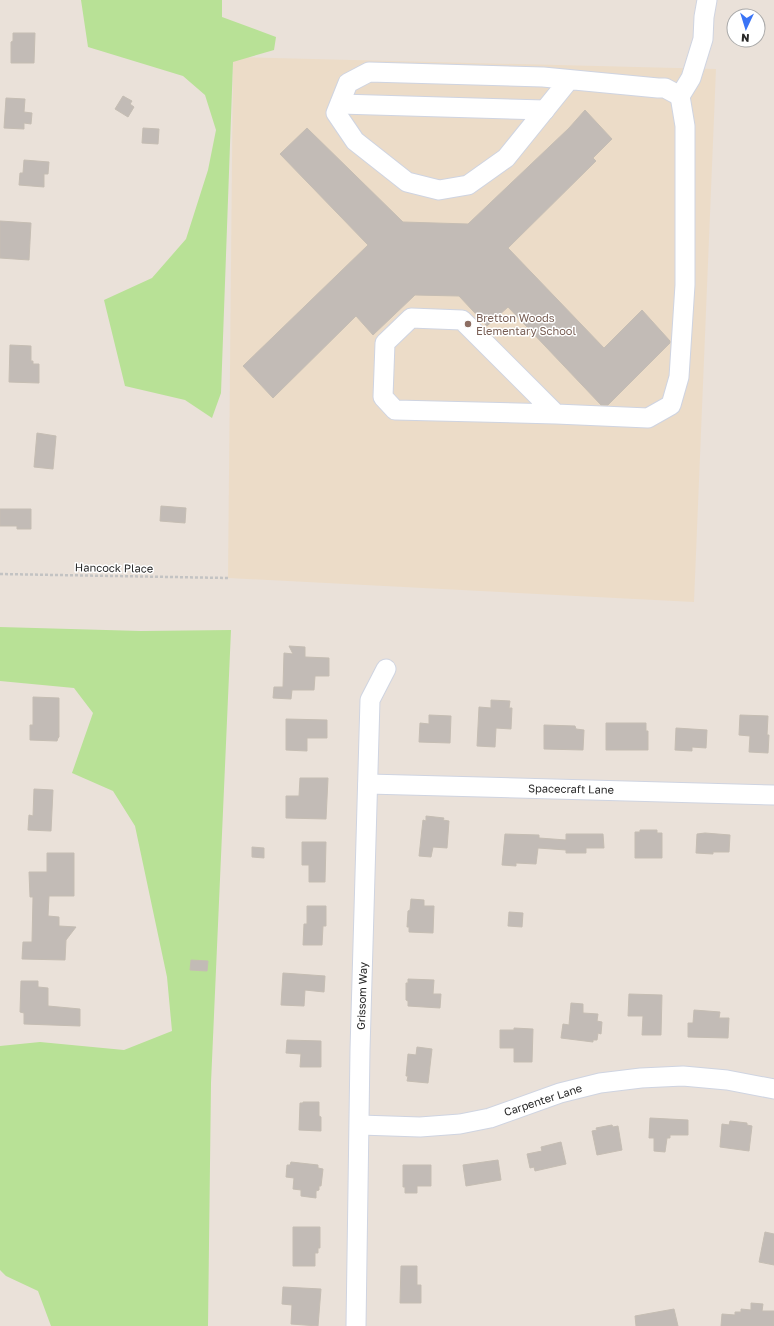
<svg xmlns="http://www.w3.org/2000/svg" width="774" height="1326" viewBox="0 0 774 1326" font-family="'Golos Text',sans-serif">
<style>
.education{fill:#ecdcc8}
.green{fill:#b8e196}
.building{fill:#c2bbb6;stroke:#c5bdb3}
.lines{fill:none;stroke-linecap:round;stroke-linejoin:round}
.minor-casing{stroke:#cfd4e1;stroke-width:21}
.path{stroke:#c3c3c3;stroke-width:2.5;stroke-dasharray:3 2;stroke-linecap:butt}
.minor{stroke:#fff;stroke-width:19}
.education-dot{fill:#8d6e63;stroke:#fff;stroke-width:1.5}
.labels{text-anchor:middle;stroke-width:3;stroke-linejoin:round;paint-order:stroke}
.education-label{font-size:11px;fill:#785e54;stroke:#fff;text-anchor:start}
.street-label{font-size:11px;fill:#282828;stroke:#fff}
</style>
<rect width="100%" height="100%" fill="#eae1d9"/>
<path class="education" d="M233,57L716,69L694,602L228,578Z"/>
<g class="green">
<path d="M81,0H222V17L276,37L274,50L233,62L221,393L212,418L185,400L125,386L104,300L152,278L186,239L208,170L216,130L205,95L183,76L88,47Z"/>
<path d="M0,627L141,631L231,630L211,1083L208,1326H51L38,1291L6,1276L0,1270V1046L40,1042L124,1050L172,1031L167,977L135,826L113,791L72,773L93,713L74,688L0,681Z"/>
</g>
<g class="building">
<path d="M13,33H35L34,63H11V42L13,41Z"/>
<path d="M123,96L132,101L130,104L134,107L128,117L115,109Z"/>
<path d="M6,98L25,99L24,112L32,113L31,124L24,123V129L4,128Z"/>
<path d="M585,110L612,139L593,158L596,161L508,248L604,348L642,310L670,341V343L608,405H601L508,307L487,326L459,296L415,295L373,335L356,316L273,398L243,366L368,245L280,154L307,128L403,222L468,224L569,128Z"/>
<path d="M143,128L159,129L158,144L142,143Z"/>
<path d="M24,160L49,162L48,174H44V187L19,185L20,173H23Z"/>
<path d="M0,221L31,223L29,260L0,258Z"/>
<path d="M10,345L31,346V361H33V364H39V383L9,382Z"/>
<path d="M37,433L56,436L53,469L34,467Z"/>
<path d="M161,506L186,508L185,523L160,521Z"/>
<path d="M0,509H31V529H17V526H0Z"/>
<path d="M289,646L305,647V657L329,658V676H315L314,690H292L291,699L273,698L274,687H283L284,653L293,654Z"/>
<path d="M33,697L59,698V737L58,738L57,741L30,740V725H33Z"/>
<path d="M491,700L510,701L509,708H512L511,729L496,728L495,747L477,746L479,707L491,708Z"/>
<path d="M429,715L451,716L450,743L419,742L420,723L429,724Z"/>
<path d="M740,715L768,716L767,735H769L768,753L749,752L750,736L739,735Z"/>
<path d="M286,719L327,720V738H307V751L286,750Z"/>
<path d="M606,723H646V731H648V750H606Z"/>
<path d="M544,725L575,726L576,729L584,730L583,750L544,749Z"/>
<path d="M676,728L707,730L706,748L692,747V751L675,750Z"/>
<path d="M300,778H328L326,819L286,818V796H299Z"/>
<path d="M34,789L53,790L51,831L28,830L29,815L33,816Z"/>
<path d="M426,816L444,818L443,820L449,821L447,848L433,847L431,857L419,856L423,820L426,821Z"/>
<path d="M640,830H657V833H662V858H635V832H640Z"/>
<path d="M705,833L730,835L729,852H713V854L696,853L697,834Z"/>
<path d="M505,834L539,835V838L566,840V834H603L604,848H586V853H566V850L538,848L536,864L516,863V866L502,865Z"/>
<path d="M302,842H326L325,882H309V865H302Z"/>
<path d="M252,847L264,848V858L252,857Z"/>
<path d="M47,853H74V896H49L48,916L59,917V926L76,927L66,940L65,960L22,959L23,942H32L33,897H30L29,872H47Z"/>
<path d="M411,899L424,900V906H434L433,933L409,932V927H407L408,911L410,910Z"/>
<path d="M307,906H326V926H323L322,945H303L304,924H307Z"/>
<path d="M509,912L523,913L522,927L508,926Z"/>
<path d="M191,960L208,961L207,971L190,970Z"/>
<path d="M283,973L325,976L324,992L305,990L304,1006L281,1005Z"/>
<path d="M408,979L434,980L433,994H441L440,1008L408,1006V1001L406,1000V983H408Z"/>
<path d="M21,981H38V987L48,988V1006L80,1009V1026L24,1024V1013L20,1012Z"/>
<path d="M629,994L662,995L661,1035H642L643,1016H628Z"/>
<path d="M571,1003L583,1004V1013L598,1014L597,1021L602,1022L601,1034L598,1033L597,1040H593V1042L561,1038L563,1024L569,1025Z"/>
<path d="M694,1010L720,1012L719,1018H729L728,1038L688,1037V1023H693Z"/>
<path d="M514,1028L533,1029L532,1062H514V1048H500V1030H514Z"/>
<path d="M287,1040L321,1041V1067H300L301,1054L286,1053Z"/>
<path d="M417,1047L432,1049L428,1083L407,1081L408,1076H406L408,1054L416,1055Z"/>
<path d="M303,1102H319V1116L321,1117V1131L299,1130L300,1103H303Z"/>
<path d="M650,1118L688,1120V1135H670V1138H667L665,1152L654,1151V1138H649Z"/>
<path d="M730,1121L747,1123V1125L752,1126L749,1151L720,1147L722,1124L729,1125Z"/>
<path d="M612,1125L613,1127L618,1126L622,1150L597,1155L592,1131L597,1130L596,1128Z"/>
<path d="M561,1142L566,1164L535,1171L534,1167L530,1168L527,1154L542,1151L541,1147Z"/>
<path d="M498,1160L501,1180L466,1186L463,1165Z"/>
<path d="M291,1162L318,1165V1168L323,1169L321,1186H319V1190L316,1191V1198L301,1196V1190L293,1189L294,1178L286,1177L287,1165H290Z"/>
<path d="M403,1165H431V1186H417V1193H405V1187H403Z"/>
<path d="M293,1227H320V1248H318V1253H315V1266H293Z"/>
<path d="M765,1232L774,1234V1265L759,1262Z"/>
<path d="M401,1266H417V1285H421V1303H400Z"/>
<path d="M283,1287L321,1289L318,1326L291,1324L292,1305L282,1304Z"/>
<path d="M751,1303L763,1304L762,1311H774V1326H721L722,1314L735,1315V1312H741V1309L751,1310Z"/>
<path d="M674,1309L678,1326H636L635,1316Z"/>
</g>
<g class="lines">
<g class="minor-casing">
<g id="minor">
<path d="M569,80L506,158L468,185L439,190L407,182L355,141L336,113L348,83L369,72L543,77L658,88H665L680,96"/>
<path d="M680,96L691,78L703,39L704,17L707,0"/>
<path d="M340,104L545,110"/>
<path d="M556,414L462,320L411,318L385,343L383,397L395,410L556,414L648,418L671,405L679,377L685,285V126L680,96"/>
<path d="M368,784L774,795"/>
<path d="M360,1125L420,1127L460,1124L490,1118L560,1093L600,1083L641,1078L683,1076L727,1080L774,1089"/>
<path d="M356,1326L360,1050L370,700L386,669"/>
</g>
</g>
<path class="path" d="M0,574L228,578"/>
<use href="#minor" class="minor"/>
</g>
<circle class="education-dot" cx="468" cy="324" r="4"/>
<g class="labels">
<g class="education-label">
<text x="476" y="322">Bretton Woods<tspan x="476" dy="13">Elementary School</tspan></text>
</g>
<g class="street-label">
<text transform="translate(114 568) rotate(1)" y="4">Hancock Place</text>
<text transform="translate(571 789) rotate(1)" y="4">Spacecraft Lane</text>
<text transform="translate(362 996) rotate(-88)" y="4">Grissom Way</text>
<text transform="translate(543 1100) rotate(-18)" y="4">Carpenter Lane</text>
</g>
</g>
<g transform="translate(746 28) rotate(184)"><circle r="19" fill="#ffffff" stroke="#a9a9a9"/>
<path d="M0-3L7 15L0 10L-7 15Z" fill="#3a74f6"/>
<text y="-6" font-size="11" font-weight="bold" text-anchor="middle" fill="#282828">N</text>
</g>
</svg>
